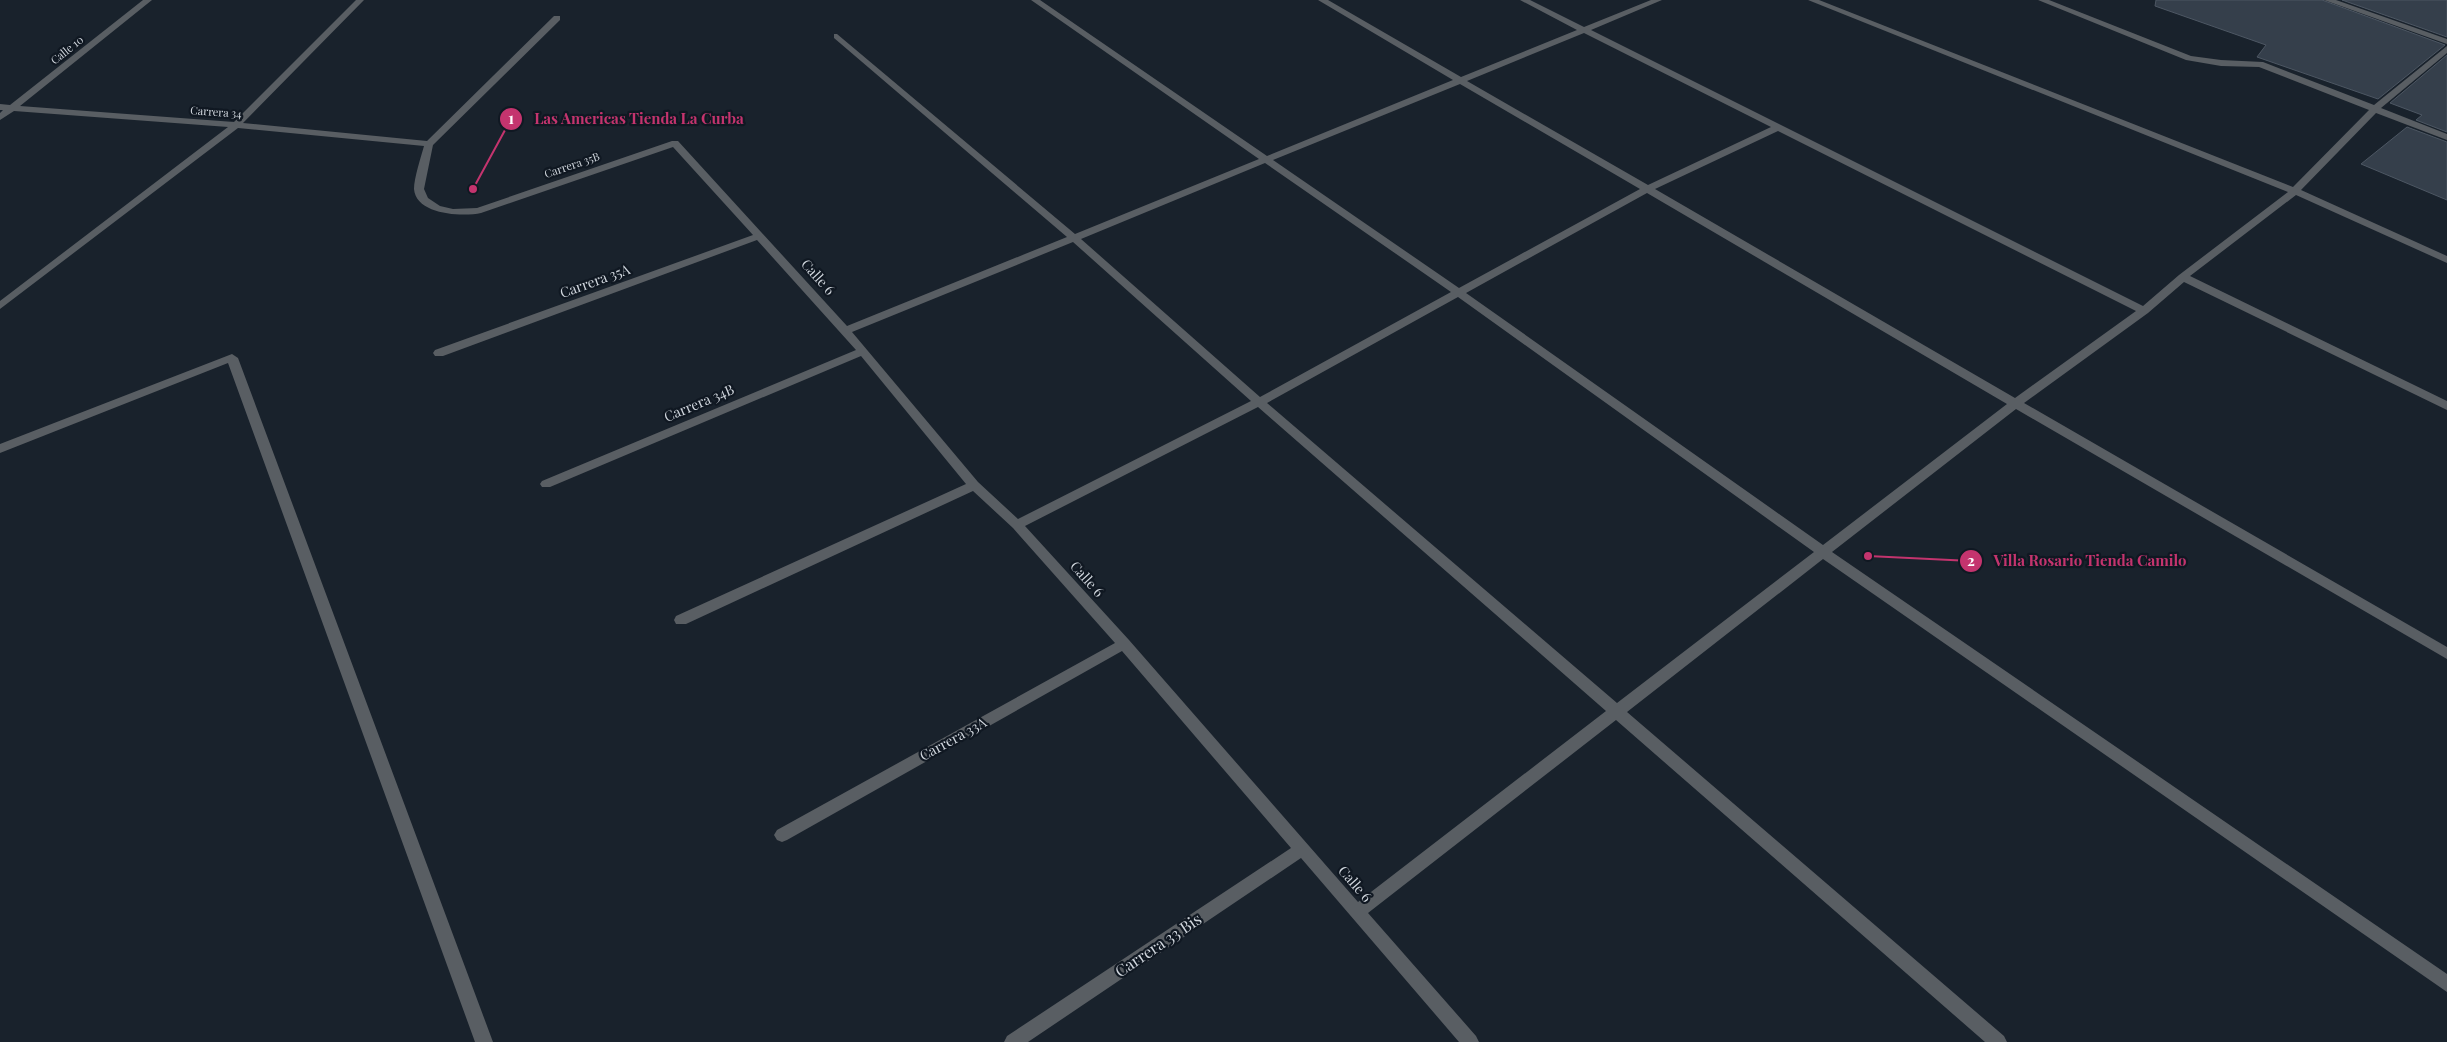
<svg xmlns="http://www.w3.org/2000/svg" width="2447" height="1042" viewBox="0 0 2447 1042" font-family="'Playfair Display',serif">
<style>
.building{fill:#353f4b;stroke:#4d5763}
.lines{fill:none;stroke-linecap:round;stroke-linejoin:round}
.lane{fill:#595e63;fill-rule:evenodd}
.street{fill:#595e63;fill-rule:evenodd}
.labels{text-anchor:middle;stroke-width:4.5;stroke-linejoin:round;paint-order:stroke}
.far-street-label{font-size:11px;fill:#d0d6dd;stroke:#101822}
.street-label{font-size:14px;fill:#d0d6dd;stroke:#101822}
.near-street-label{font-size:16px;fill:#d0d6dd;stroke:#101822}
.leader{fill:none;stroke:#c4346e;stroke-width:2}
.callout-dot{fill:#c4346e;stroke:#101822;stroke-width:2}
.mark-label{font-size:15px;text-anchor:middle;font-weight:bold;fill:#fff}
.callout-label{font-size:15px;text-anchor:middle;font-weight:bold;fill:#c4346e;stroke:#101822;stroke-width:4.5;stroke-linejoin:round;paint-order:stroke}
</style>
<rect width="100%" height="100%" fill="#19222c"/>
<g class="building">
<path d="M2156,0H2322L2445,45L2378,99L2257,57L2266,45L2155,6Z"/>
<path d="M2342,0H2447V37Z"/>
<path d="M2447,55V132L2416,120L2422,115L2390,103Z"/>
<path d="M2407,127L2447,142V200L2361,164Z"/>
</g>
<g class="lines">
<path class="lane" d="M232,354L238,358L493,1042H475L228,363L0,453V444Z"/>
<g class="street">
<path d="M143,0H152L20,106L234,122L356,0H364L243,123L427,141L554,16H560V20L433,145L424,189L428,198L440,206L453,209L477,208L672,141H678L847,326L1067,237L834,38V34H837L1075,234L1259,159L1031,0H1040L1267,156L1453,80L1318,0H1328L1461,77L1577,30L1520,0H1530L1584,27L1651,0H1662L1591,30L2143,306L2179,275L2288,192L1808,0H1819L2293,187L2369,110L2259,67L2221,66L2186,60L2038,0H2049L2191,56L2221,60L2263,62L2374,105L2447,46V53L2381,108L2447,134V140L2376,113L2301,190L2447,256V263L2296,195L2190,276L2447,401V410L2184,282L2148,313L2024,403L2447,647V659L2016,409L1832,552L2447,974V992L1823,559L1627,712L2004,1036L2007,1042H1985L1616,720L1368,913L1476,1036L1479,1042H1459L1301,858L1028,1042H1004L1007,1036L1291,848L1122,651L787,840L782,842L777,840L774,835L777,830L1115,643L1013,528L973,491L686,624H676L674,620L676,616L966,484L861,356L550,487H542L540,484L542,481L856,350L757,240L443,356H435L433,353L435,350L753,235L673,147L481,213C463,217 416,215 414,189C414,178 421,157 424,146L238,128L0,309V301L228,127L14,111L0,120V113L3,110H0V104L10,105ZM1584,33L1771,127L1648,185L1467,81ZM1460,84L1640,189L1459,288L1273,160ZM1778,131L2136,311L2015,398L1655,189ZM1265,163L1451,292L1260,397L1081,239ZM1647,193L2007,404L1823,545L1466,293ZM1073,242L1251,401L1018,519L978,482L852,332ZM1458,297L1814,552L1617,703L1267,403ZM1258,407L1606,711L1358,902L1129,640L1025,526Z"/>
<path d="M2324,0H2336L2447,39V44Z"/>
</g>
</g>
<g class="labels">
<g class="far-street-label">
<text transform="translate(67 50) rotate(-39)" y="4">Calle 10</text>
<text transform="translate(216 112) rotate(4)" y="4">Carrera 34</text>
<text transform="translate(572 165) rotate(-19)" y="4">Carrera 35B</text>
</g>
<g class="street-label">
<text transform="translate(818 277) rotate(48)" y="5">Calle 6</text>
<text transform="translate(595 281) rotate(-20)" y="5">Carrera 35A</text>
<text transform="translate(699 403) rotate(-23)" y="5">Carrera 34B</text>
<text transform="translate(1087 579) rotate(48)" y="5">Calle 6</text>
<text transform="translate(953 739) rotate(-29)" y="5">Carrera 33A</text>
<text transform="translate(1355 884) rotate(49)" y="5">Calle 6</text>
</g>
<g class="near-street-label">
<text transform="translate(1158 945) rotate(-34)" y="6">Carrera 33 Bis</text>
</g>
</g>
<path class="leader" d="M473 189L511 119M1868 556L1971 561"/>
<g class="callout-dot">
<circle cx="473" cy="189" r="5"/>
<circle cx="1868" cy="556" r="5"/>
<circle cx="511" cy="119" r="12"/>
<circle cx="1971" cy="561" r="12"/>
</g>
<g class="mark-label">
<text x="511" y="124">1</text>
<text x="1971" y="566">2</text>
</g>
<g class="callout-label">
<text x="639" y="124">Las Americas Tienda La Curba</text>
<text x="2090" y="566">Villa Rosario Tienda Camilo</text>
</g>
</svg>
